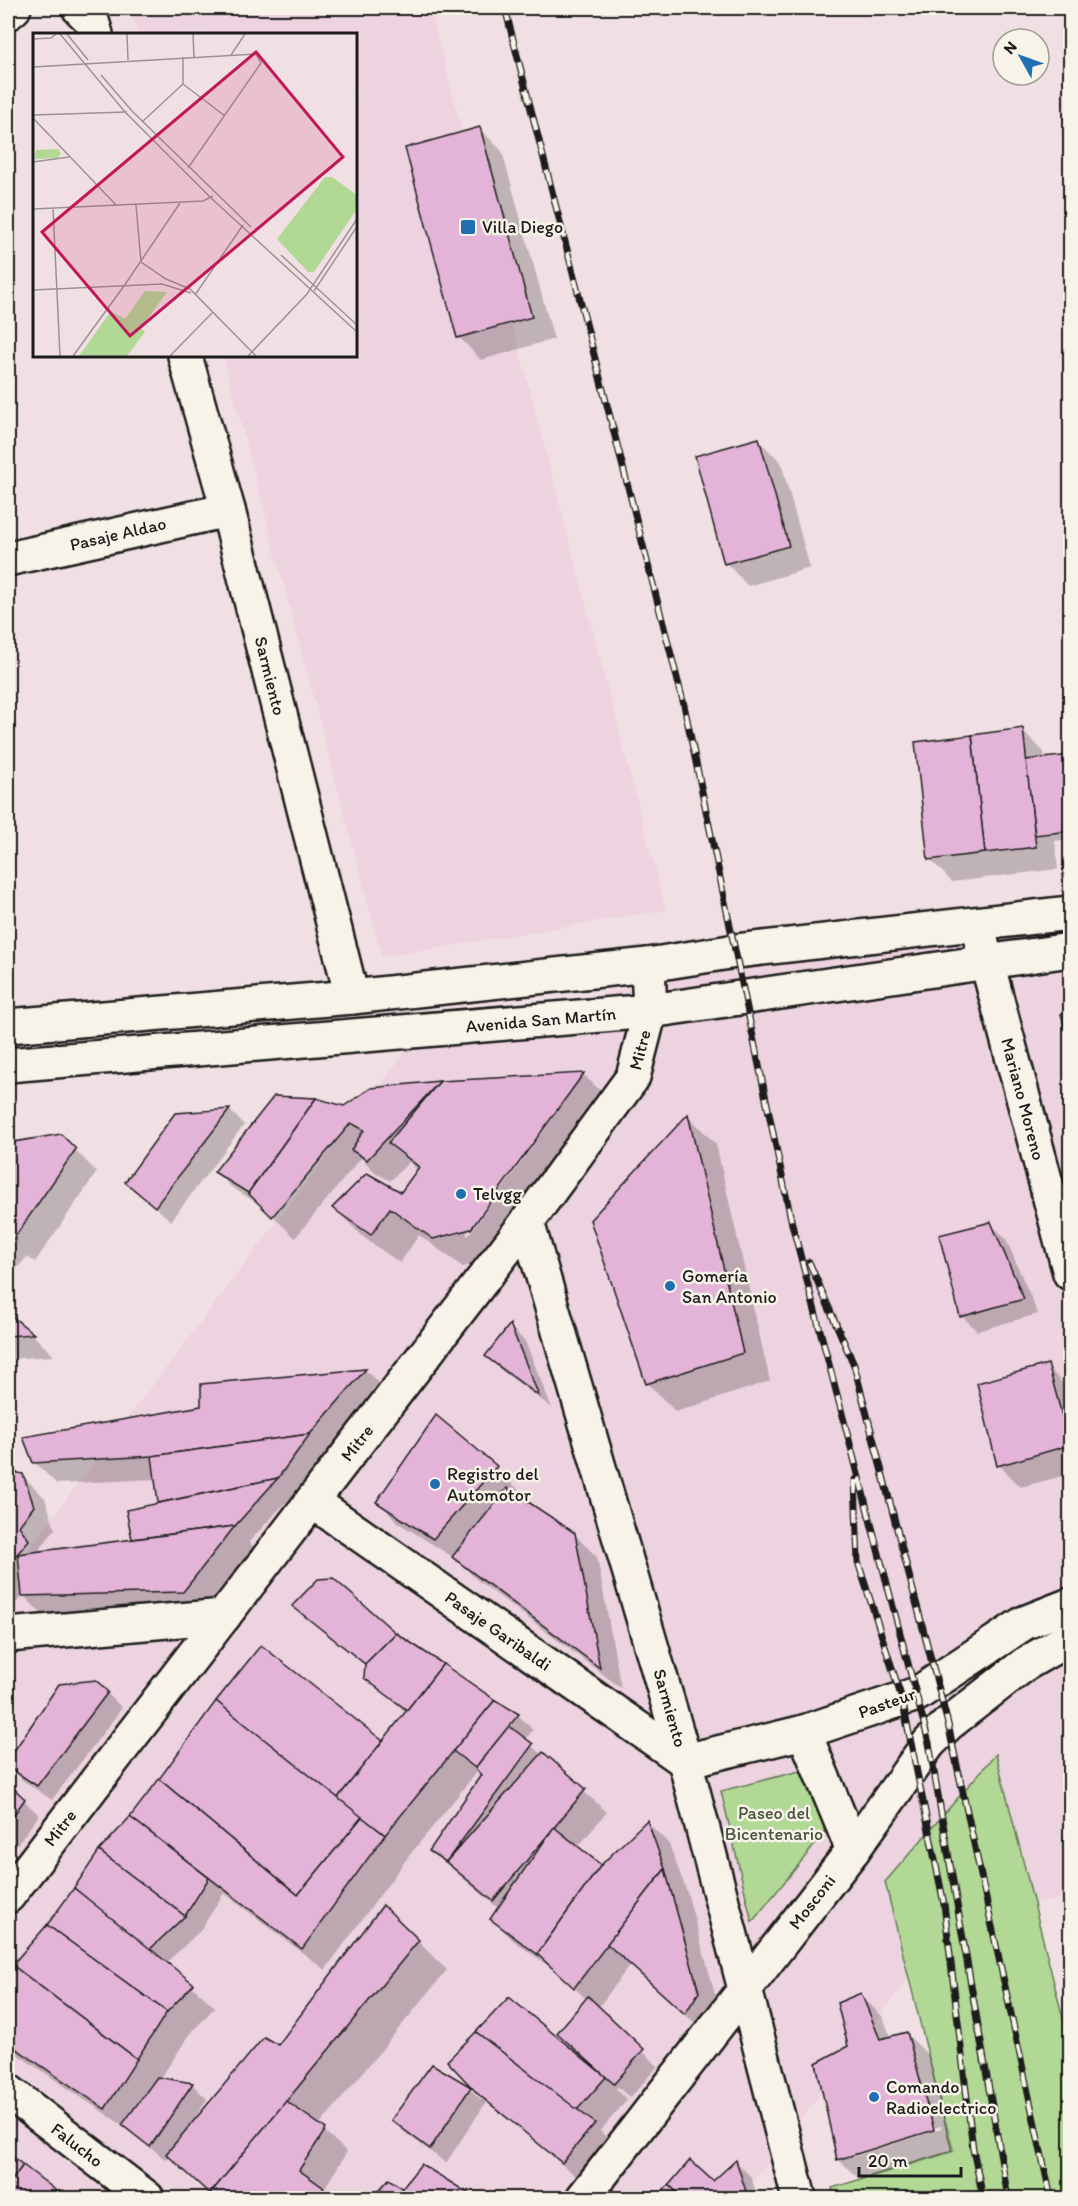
<svg xmlns="http://www.w3.org/2000/svg" width="1078" height="2206" viewBox="0 0 1078 2206" font-family="Itim,sans-serif">
<style>
.built{fill:#edd3df}
.green{fill:#b1d895;stroke:#667a58;stroke-width:1.5}
.shadow{fill:#0003;fill-rule:evenodd}
.building{fill:#e3b4d7;stroke:#1c1c1c;stroke-width:1.5}
.lines{fill:none;stroke-linecap:round;stroke-linejoin:round}
.street-casing{stroke:#1c1c1c;stroke-width:38}
.secondary-casing{stroke:#1c1c1c;stroke-width:38}
.primary-casing{stroke:#1c1c1c;stroke-width:38}
.street{stroke:#f7f3e8;stroke-width:33}
.secondary{stroke:#f7f3e8;stroke-width:33}
.primary{stroke:#f7f3e8;stroke-width:33}
.rail-casing{stroke:#1c1c1c;stroke-width:7}
.rail{stroke:#f7f3e8;stroke-width:4.5;stroke-dasharray:14;stroke-linecap:butt}
.poi-dot{fill:#1f6fb2;stroke:#f7f3e8;stroke-width:2}
.labels{text-anchor:middle;stroke-width:5;stroke-linejoin:round;paint-order:stroke}
.poi-label{font-size:18px;fill:#1c1c1c;stroke:#f7f3e8;text-anchor:start}
.street-label{font-size:18px;fill:#1c1c1c;stroke:#f7f3e8}
.park-label{font-size:18px;fill:#495440;stroke:#f7f3e8}
.inset-road{fill:none;stroke:#9c9293;stroke-width:1.5}
.view{fill:#c2185b;fill-opacity:0.15;stroke:#c2185b;stroke-width:3}
.inset-edge{fill:none;stroke:#1c1c1c;stroke-width:3}
</style>
<rect width="100%" height="100%" fill="#f1e0e3"/>
<filter id="ink" filterUnits="userSpaceOnUse"><feTurbulence type="fractalNoise" baseFrequency=".0167" numOctaves="2"/><feDisplacementMap in="SourceGraphic" scale="12" xChannelSelector="R" yChannelSelector="G"/><feConvolveMatrix kernelMatrix="1 2 1 2 8 2 1 2 1" color-interpolation-filters="sRGB"/></filter>
<g filter="url(#ink)">
<g class="built">
<path d="M131,8H430L666,910L382,957L223,356H356V34H138Z"/>
<path d="M1070,897V1898L958,1914L741,2198H8V1576L422,1030Z"/>
</g>
<g class="green">
<path d="M996,1754L1070,2046V2198H835L832,2188L952,2151L885,1882Z"/>
<path d="M800,1771L826,1831L752,1922L721,1791Z"/>
</g>
<g class="shadow">
<path d="M480,129L502,151L554,339L481,360L459,337Z"/>
<path d="M758,440L781,462L810,568L748,586L726,563Z"/>
<path d="M1022,730L1044,752L1045,759L1070,756V839L1055,841L1058,869L952,882L930,859Z"/>
<path d="M583,1074L612,1102L500,1257L463,1267L419,1235L400,1263L363,1237L334,1208L401,1194L418,1171L409,1162L390,1181L375,1172L361,1158L295,1238L265,1208L231,1187L216,1172L344,1108L371,1089ZM559,1104H563L468,1236L466,1234Z"/>
<path d="M230,1110L244,1125L171,1221L127,1182L176,1114Z"/>
<path d="M688,1116L716,1144L770,1381L676,1412L647,1383Z"/>
<path d="M61,1136L97,1172L35,1262L27,1257L8,1279V1144Z"/>
<path d="M991,1224L1006,1239L1038,1314L977,1331L962,1316Z"/>
<path d="M8,1315L33,1335L54,1356L8,1359Z"/>
<path d="M510,1327L525,1341L552,1408L502,1371L487,1356Z"/>
<path d="M1047,1366L1070,1391V1474L1021,1487L999,1465Z"/>
<path d="M366,1371L388,1392L301,1500L284,1504L249,1542L256,1549L205,1614L46,1618L23,1595L10,1610L8,1608V1472L22,1475L45,1498L55,1529L40,1549L42,1552L133,1540L128,1511L160,1504L156,1479L57,1484L34,1462L203,1407L202,1385Z"/>
<path d="M436,1417L496,1468L519,1490L514,1494L574,1534L597,1557L621,1688L476,1579L456,1559L400,1524L378,1502Z"/>
<path d="M294,1606L395,1634L518,1715L533,1730L525,1740L607,1812L577,1848L602,1867L647,1822L669,1844L687,1892L721,2015L708,2035L630,1965L598,2008L658,2066L630,2098L618,2087L616,2089L627,2100L600,2131L616,2147L585,2184L487,2101L446,2163L408,2135L393,2120L470,2089L480,2099L594,2065L587,2000L562,1976L514,1941L492,1919L499,1909L431,1851L482,1776L477,1772L408,1857L325,1970L224,1893L200,1931L166,1963L215,2007L190,2034L160,2079L193,2085L207,2099L194,2120L195,2121L279,2047L383,1907L447,1970L319,2126L347,2152L324,2189L333,2198H215L169,2155L166,2160L128,2129L8,2048V1973L75,1889L100,1852L132,1817L383,1743L407,1713L365,1677L367,1667Z"/>
<path d="M96,1682L122,1708L52,1800L22,1780L8,1763L60,1685Z"/>
<path d="M8,1785L39,1815L8,1857Z"/>
<path d="M860,1995L883,2017L891,2037L906,2033L929,2056L955,2152L861,2181L838,2159L849,2047ZM941,2126V2129L852,2157V2154Z"/>
<path d="M8,2155L63,2198H8Z"/>
<path d="M690,2162L713,2183L736,2162L751,2177L758,2198H656Z"/>
<path d="M421,2166L473,2198H374L389,2181L402,2190Z"/>
</g>
<g class="building">
<path d="M480,127L532,317L457,338L405,148Z"/>
<path d="M759,438L789,546L724,564L695,456Z"/>
<path d="M1023,728L1036,847L985,853L972,735Z"/>
<path d="M972,735L985,853L928,860L915,742Z"/>
<path d="M1070,755V831L1035,835L1026,760Z"/>
<path d="M1070,1013V1046L1061,1014Z"/>
<path d="M584,1073L471,1229L433,1239L390,1208L371,1235L332,1208L367,1173L401,1192L419,1167L388,1143L440,1081Z"/>
<path d="M440,1081L367,1160L351,1150L364,1130L351,1123L272,1217L248,1193L316,1098L344,1106L371,1088Z"/>
<path d="M274,1096L316,1098L248,1193L214,1172Z"/>
<path d="M230,1109L155,1207L125,1182L175,1113Z"/>
<path d="M688,1114L743,1353L646,1384L590,1220Z"/>
<path d="M61,1134L76,1149L12,1241L8,1238V1143Z"/>
<path d="M991,1222L1024,1299L960,1317L939,1235Z"/>
<path d="M8,1313L34,1334L8,1336Z"/>
<path d="M510,1324L539,1396L485,1356Z"/>
<path d="M1048,1364L1070,1445L997,1466L977,1383Z"/>
<path d="M366,1369L310,1434L152,1456L33,1463L23,1437L201,1406V1384Z"/>
<path d="M436,1415L497,1466L433,1539L376,1502Z"/>
<path d="M310,1434L278,1478L158,1503L152,1456Z"/>
<path d="M8,1471L23,1474L34,1506L19,1526L29,1540L8,1565Z"/>
<path d="M278,1478L235,1526L132,1539L126,1510Z"/>
<path d="M507,1488L575,1533L600,1668L452,1557Z"/>
<path d="M235,1526L183,1592L22,1596L18,1554Z"/>
<path d="M333,1578L396,1633L365,1664L292,1606L318,1579Z"/>
<path d="M396,1633L443,1664L407,1710L364,1678L365,1664Z"/>
<path d="M261,1645L383,1741L337,1799L216,1701Z"/>
<path d="M443,1664L495,1700L385,1835L337,1799Z"/>
<path d="M96,1680L108,1692L37,1786L8,1767V1760L59,1684Z"/>
<path d="M495,1700L519,1714L475,1768L453,1751Z"/>
<path d="M216,1701L362,1817L298,1895L159,1779Z"/>
<path d="M509,1726L533,1744L446,1862L429,1851L481,1775L475,1768Z"/>
<path d="M543,1752L586,1789L493,1901L446,1862Z"/>
<path d="M159,1779L298,1895L362,1817L385,1835L302,1949L130,1817Z"/>
<path d="M8,1783L25,1799L8,1823Z"/>
<path d="M130,1817L209,1878L185,1916L99,1851Z"/>
<path d="M647,1820L665,1869L574,1988L537,1954L601,1865Z"/>
<path d="M554,1827L601,1865L537,1954L490,1919Z"/>
<path d="M99,1851L185,1916L148,1951L74,1888Z"/>
<path d="M665,1869L699,1992L685,2014L607,1944Z"/>
<path d="M74,1888L194,1984L167,2012L47,1925Z"/>
<path d="M383,1905L419,1940L210,2194L166,2154L264,2037L278,2045Z"/>
<path d="M47,1925L167,2012L137,2059L12,1965Z"/>
<path d="M12,1965L137,2059L105,2109L8,2043V1971Z"/>
<path d="M861,1993L880,2039L907,2032L934,2130L837,2160L816,2063L848,2046L837,2003Z"/>
<path d="M588,1996L644,2049L614,2084L557,2033Z"/>
<path d="M509,1997L606,2077L577,2110L476,2032Z"/>
<path d="M476,2032L595,2123L562,2163L478,2094L447,2061Z"/>
<path d="M432,2064L471,2087L430,2149L391,2120Z"/>
<path d="M157,2077L193,2083L150,2147L122,2125Z"/>
<path d="M286,2101L326,2129L299,2170L324,2188L318,2198H281L277,2196L274,2198H216L210,2194Z"/>
<path d="M8,2153L23,2165L8,2186Z"/>
<path d="M690,2160L713,2181L736,2160L748,2198H683L669,2185Z"/>
<path d="M421,2164L476,2198H394Z"/>
<path d="M23,2165L66,2198H8V2186Z"/>
<path d="M389,2179L402,2188L394,2198H372Z"/>
<path d="M669,2185L683,2198H656Z"/>
</g>
<g class="lines">
<g class="street-casing">
<g id="street">
<path d="M79,8L92,21L96,34"/>
<path d="M8,13L14,8"/>
<path d="M185,356L228,510L352,997"/>
<path d="M8,559L228,510"/>
<path d="M977,925L1070,1273"/>
<path d="M527,1222L685,1761L745,1989"/>
<path d="M8,1635L224,1616"/>
<path d="M804,1732L853,1850"/>
<path d="M8,2091L147,2198"/>
</g>
</g>
<g class="secondary-casing">
<g id="secondary">
<path d="M312,1501L685,1761L804,1732L917,1694L1024,1623L1070,1605"/>
<path d="M8,1896L527,1222L633,1077L650,1011L648,965"/>
<path d="M745,1989L799,2198"/>
<path d="M583,2198L853,1850L929,1743L948,1724L1025,1664L1070,1638"/>
</g>
</g>
<g class="primary-casing">
<g id="primary">
<path d="M8,1026L352,997L648,965L736,951L1070,913"/>
<path d="M8,1065L650,1011L1070,950"/>
</g>
</g>
<use href="#street" class="street"/>
<use href="#secondary" class="secondary"/>
<use href="#primary" class="primary"/>
<g class="rail-casing">
<g id="rail">
<path d="M505,8L684,705L792,1224L929,1743L1008,2198"/>
<path d="M809,1262L854,1365L948,1724L1051,2198"/>
<path d="M855,1480L858,1562L902,1699L944,1904L973,2149L983,2198"/>
</g>
</g>
<use href="#rail" class="rail"/>
</g>
</g>
<g class="poi-dot">
<rect x="460" y="219" width="16" height="16" rx="3"/>
<circle cx="461" cy="1194" r="6"/>
<circle cx="670" cy="1286" r="6"/>
<circle cx="435" cy="1484" r="6"/>
<circle cx="874" cy="2097" r="6"/>
</g>
<g class="labels">
<g class="poi-label">
<text x="482" y="233">Villa Diego</text>
<text x="473" y="1200">Telvgg</text>
<text x="682" y="1282">Gomería<tspan x="682" dy="21">San Antonio</tspan></text>
<text x="447" y="1480">Registro del<tspan x="447" dy="21">Automotor</tspan></text>
<text x="886" y="2093">Comando<tspan x="886" dy="21">Radioelectrico</tspan></text>
</g>
<g class="street-label">
<text transform="translate(118 534) rotate(-13)" y="6">Pasaje Aldao</text>
<text transform="translate(270 676) rotate(76)" y="6">Sarmiento</text>
<text transform="translate(541 1020) rotate(-5)" y="6">Avenida San Martín</text>
<text transform="translate(640 1050) rotate(-75)" y="6">Mitre</text>
<text transform="translate(1023 1099) rotate(75)" y="6">Mariano Moreno</text>
<text transform="translate(357 1443) rotate(-52)" y="6">Mitre</text>
<text transform="translate(498 1631) rotate(35)" y="6">Pasaje Garibaldi</text>
<text transform="translate(887 1703) rotate(-20)" y="6">Pasteur</text>
<text transform="translate(670 1708) rotate(74)" y="6">Sarmiento</text>
<text transform="translate(60 1828) rotate(-52)" y="6">Mitre</text>
<text transform="translate(812 1902) rotate(-52)" y="6">Mosconi</text>
<text transform="translate(77 2145) rotate(38)" y="6">Falucho</text>
</g>
<g class="park-label">
<text x="774" y="1819">Paseo del<tspan x="774" dy="21">Bicentenario</tspan></text>
</g>
</g>
<g transform="translate(33 33)">
<rect width="324" height="324" fill="#f1e0e3"/>
<path d="M25,116L28,120L25,125L2,126L3,117ZM292,144H299L324,162V176L281,239H275L244,206ZM112,258L134,259L108,295L112,299L94,323H46L78,278L92,286Z" fill="#b1d895"/>
<path class="inset-road" d="M27,1L92,79L178,165L324,299M34,1L55,27M94,1L95,27M160,1L161,24M0,6L18,5L23,1M198,22L212,1M0,34L223,21L228,30L155,135M68,42L99,78L218,194M150,51L192,83M0,82L94,79M0,85L84,173M109,89L150,51V24M0,129L36,124M103,172L108,229L133,246L157,256L223,323M20,175L27,323M0,176L170,168L180,163M248,222L324,292M91,253L147,170M0,257L129,251L158,260M281,258L323,195M162,262L210,192M40,323L91,253M137,323L179,280M215,323L274,261L324,186"/>
<path class="view" d="M223,19L310,124L97,303L9,199Z"/>
<rect width="324" height="324" class="inset-edge"/>
</g>
<rect width="1078" height="2206" fill="none" stroke="#f7f3e8" stroke-width="30"/>
<rect x="15" y="15" width="1048" height="2176" fill="none" stroke="#1c1c1c" stroke-width="2" filter="url(#ink)"/>
<g transform="translate(1021 57) rotate(310)"><circle r="28" fill="#f7f3e8" stroke="#9f9d96" stroke-width="1.5"/>
<path d="M0-4.5L10 22L0 15L-10 22Z" fill="#1f6fb2"/>
<text y="-9" font-size="16" font-weight="bold" text-anchor="middle" fill="#1c1c1c">N</text>
</g>
<path d="M859 2167v9h102v-9" fill="none" stroke="#1c1c1c" stroke-width="3"/>
<text x="868" y="2167" font-size="18" fill="#1c1c1c" stroke="#f7f3e8" stroke-width="4.5" paint-order="stroke">20 m</text>
</svg>
